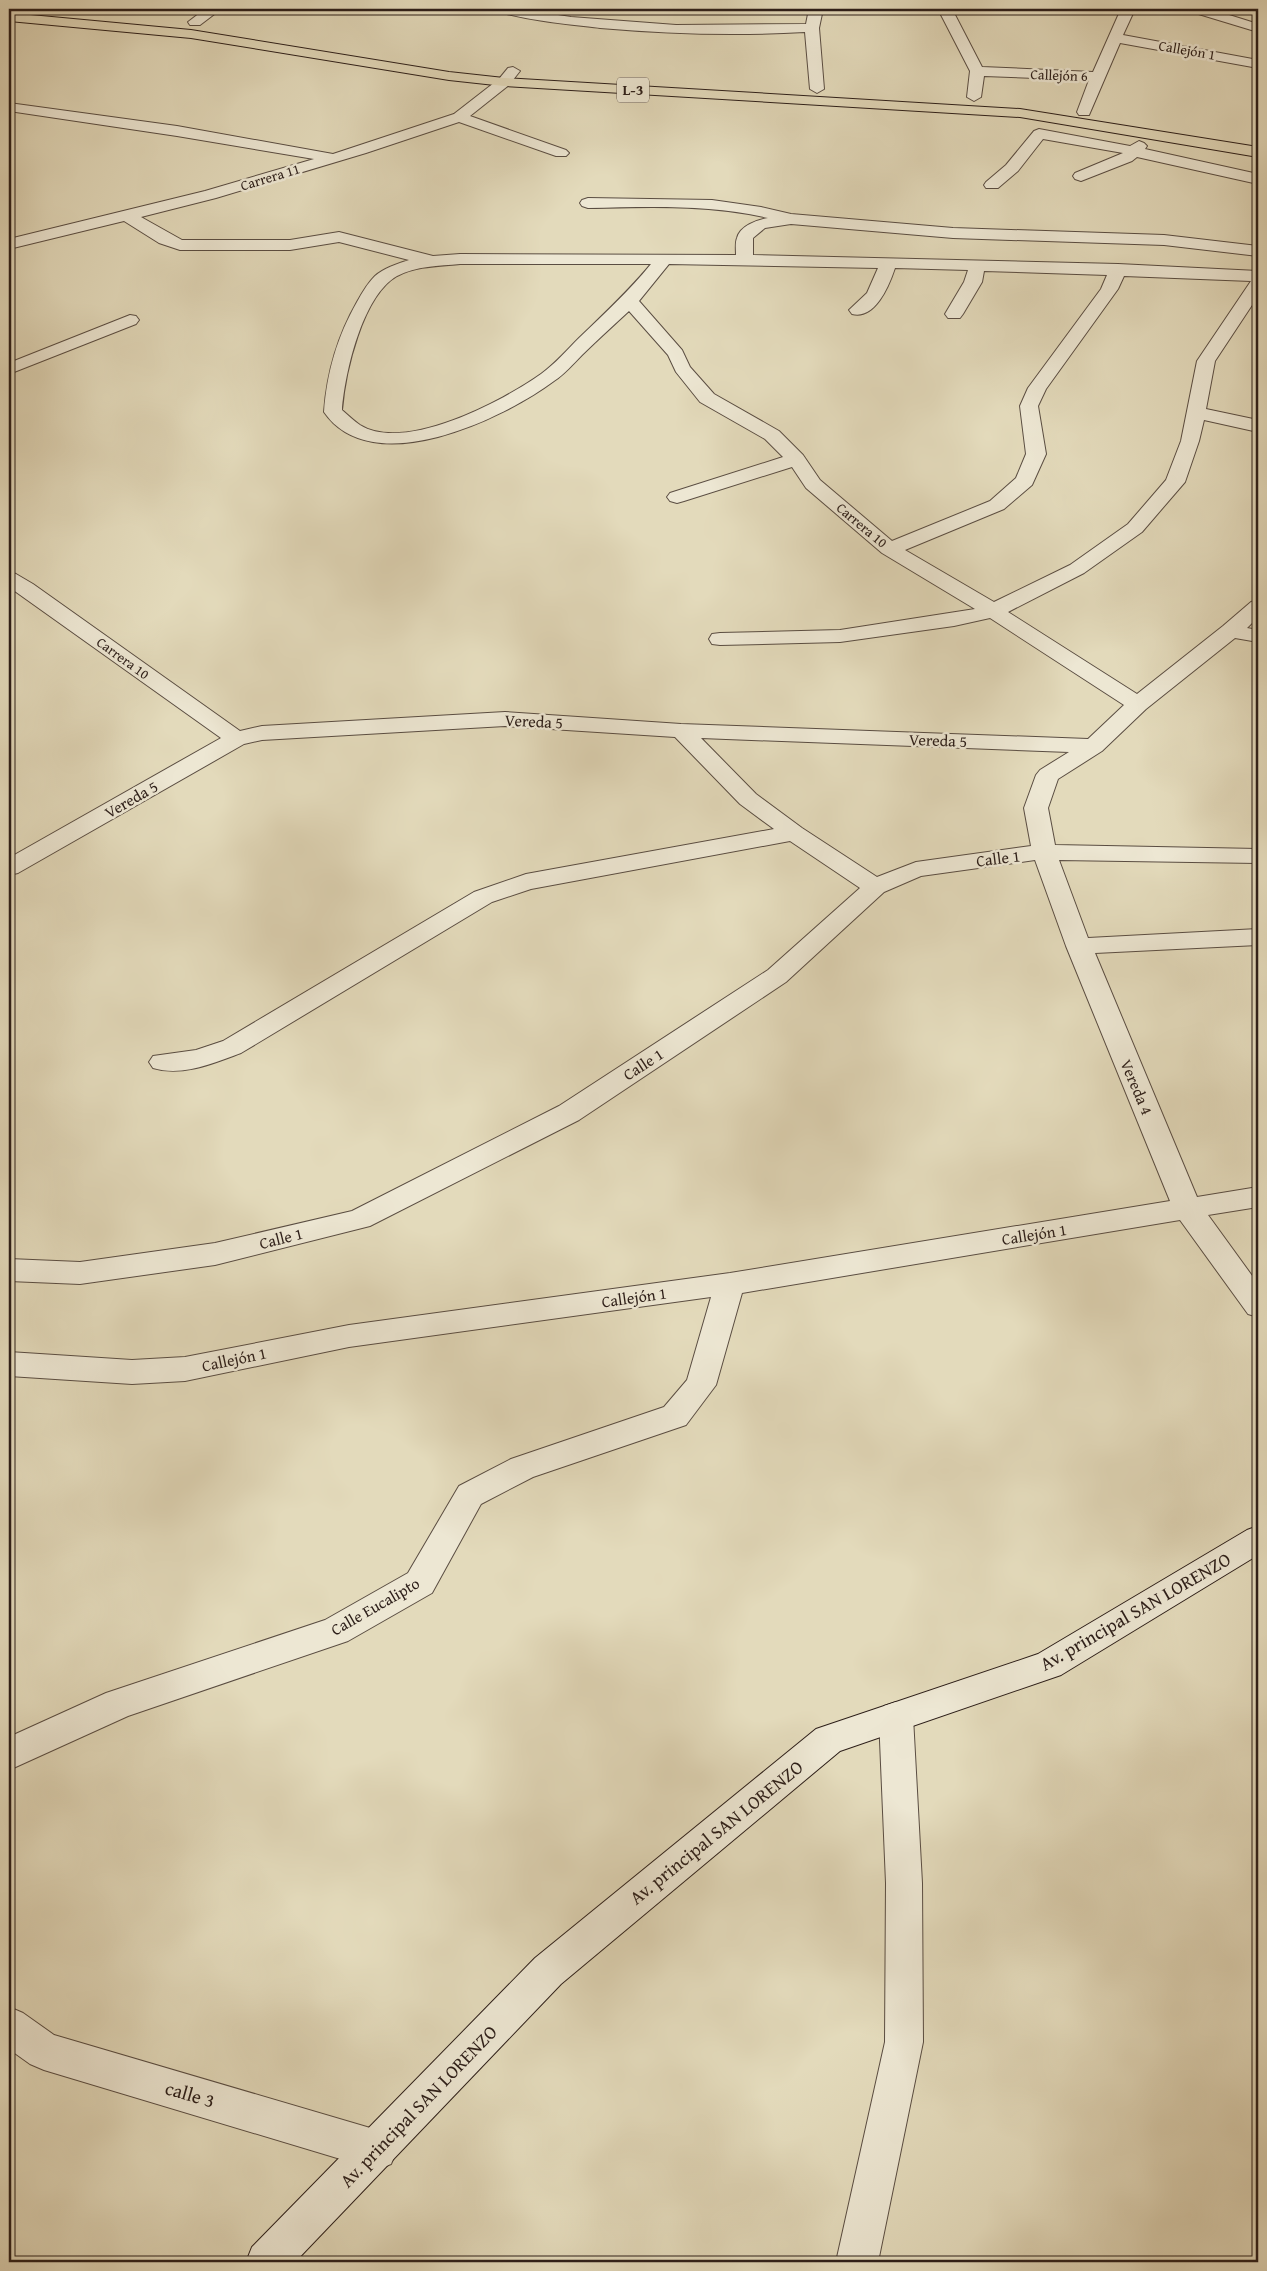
<svg xmlns="http://www.w3.org/2000/svg" width="1267" height="2271" viewBox="0 0 1267 2271" font-family="'Gentium Book Plus',serif">
<style>
.lines{fill:none;stroke-linecap:round;stroke-linejoin:round}
.minor-casing{stroke:#5a4d42;stroke-width:2}
.secondary-casing{stroke:#2c1e19;stroke-width:2}
.primary-casing{stroke:#2c1e19;stroke-width:2}
.minor{fill:#ede7d3;fill-rule:evenodd}
.secondary{fill:#ede7d3;fill-rule:evenodd}
.primary{fill:#e3dabb;fill-rule:evenodd}
.labels{text-anchor:middle;stroke-width:5;stroke-linejoin:round;paint-order:stroke}
.far-street-label{font-size:14px;fill:#2c1e19;stroke:#ede7d3}
.shield{fill:#ede7d3;stroke:#665a51;stroke-width:1}
.shield-label{font-size:15px;font-weight:bold;fill:#2c1e19}
.street-label{font-size:16px;fill:#2c1e19;stroke:#ede7d3}
.near-street-label{font-size:19px;fill:#2c1e19;stroke:#ede7d3}
</style>
<rect width="100%" height="100%" fill="#e3dabb"/>
<filter id="stains"><feTurbulence type="fractalNoise" baseFrequency=".004" numOctaves="4"/><feColorMatrix values="0 0 0 0 .2 0 0 0 0 .09 0 0 0 0 .02 0 0 0 .5 -.17"/></filter>
<radialGradient id="worn" r=".72"><stop offset=".6" stop-color="#630" stop-opacity="0"/><stop offset="1" stop-color="#630" stop-opacity=".3"/></radialGradient>
<g class="lines">
<g class="minor-casing">
<g id="minor">
<path d="M205,9H221L200,25H190L188,22Z"/>
<path d="M497,9H519L571,17L676,25L806,24L809,9H823L819,28L824,89L817,93L810,89L805,32C737,36 669,34 600,28C566,24 532,21 499,12Z"/>
<path d="M938,9H952L982,67L1093,72L1121,9H1135L1123,35L1258,60V68L1120,43L1089,115H1079L1077,112L1089,80L984,76L981,97L974,101L967,97L970,71Z"/>
<path d="M1190,9H1210L1258,24V32L1192,12Z"/>
<path d="M513,67L520,71L509,85L470,116L566,150L569,153L566,156H556L459,122L366,153L216,198L141,217L182,240H290L339,232L433,256L460,254L736,255C736,250 735,243 737,238C740,226 757,220 768,218C709,204 648,207 588,208L582,206L580,203L582,200L588,198L712,200L761,207L791,214L953,228L1164,235L1258,246V256L1164,245L953,238L791,224L765,228L753,238V255L1118,264L1258,271V296L1215,361L1206,409L1258,420V432L1204,420L1199,441L1185,482L1142,532L1084,573L1008,612L1137,694L1223,626L1251,602L1258,600V617L1247,628L1258,630V642L1235,638L1146,709L1102,751L1058,779L1048,808L1055,845L1258,849V863L1059,860L1088,938L1258,929V945L1095,953L1197,1197L1258,1187V1207L1208,1215L1258,1284V1317L1248,1314L1180,1220L742,1293L716,1385L686,1425L533,1477L481,1504L432,1593L348,1641L128,1716L9,1770V1737L106,1693L325,1620L408,1573L459,1486L511,1459L664,1407L687,1380L711,1297L349,1347L185,1381L132,1384L9,1376V1352L132,1360L185,1357L349,1325L730,1273L1170,1201L1066,946L1035,860L921,876L884,892L786,982L579,1120L370,1226L215,1265L80,1284L9,1281V1259L80,1262L215,1243L352,1211L559,1106L768,970L860,888L790,841L531,889L492,902L241,1053C214,1063 182,1077 153,1068L149,1062L153,1056L196,1050L223,1041L474,892L526,874L774,829L740,804L675,737L505,726L262,740L244,744L18,873L9,875V858L221,738L9,587V572L16,574L33,584L240,731L262,726L505,712L681,724L1088,739L1124,705L990,618L954,626L840,642L720,645L712,644L709,639L712,634L720,633L840,630L975,609L882,553L806,488L792,467L684,501L677,503L670,501L667,497L670,493L783,457L765,439L700,402L676,372L668,355L629,311C613,326 597,340 582,355C573,364 565,374 554,381C503,419 372,482 324,412C327,372 337,337 357,302C362,293 367,284 375,276C384,268 397,264 409,260L339,242L290,250H180L159,243L124,221L9,249V239L205,191L314,159L177,136L9,111V103L177,126L333,154L454,114L499,79L508,68ZM460,264H651C629,291 605,313 579,338C567,350 555,364 541,374C503,401 405,453 360,425C354,421 348,415 342,410C345,373 362,296 397,276C416,266 439,266 460,264ZM669,264L878,268L867,293L849,310L852,314C875,320 889,286 895,268L968,270L964,282L945,314L948,318H960L963,314L982,282L984,271L1107,275L1101,289L1028,388L1020,406L1026,454L1016,478L990,501L892,541L820,480L803,455L779,431L714,394L690,367L682,350L639,301ZM1124,276L1251,281L1197,361L1181,441L1166,480L1128,524L1070,565L994,602L905,550L1004,509L1032,485L1046,454L1038,406L1046,389L1118,289ZM701,738L1069,752L1040,770L1036,775L1024,808L1031,846L916,862L877,877L802,828L756,794Z"/>
<path d="M1039,129L1130,146L1139,141L1144,143L1147,146L1145,149L1258,174V184L1137,157L1132,161L1081,181L1075,179L1073,176L1075,173L1123,153L1043,139L1018,171L998,188H986L984,185L986,182L1006,165L1034,131Z"/>
<path d="M130,315L136,316L139,320L136,324L9,374V363Z"/>
<path d="M896,1702L908,1706L913,1717L922,1883L923,2042L878,2262H836L885,2042L886,1883L879,1717L884,1706Z"/>
<path d="M9,2007L23,2013L54,2035L377,2130L391,2136L397,2150L391,2164L377,2170L44,2070L30,2064L9,2049Z"/>
</g>
</g>
<g class="secondary-casing">
<path id="secondary" d="M1258,1526V1555L1061,1675L840,1751L561,1984L295,2262H246L252,2247L535,1958L816,1729L1038,1654L1247,1530Z"/>
</g>
<g class="primary-casing">
<path id="primary" d="M9,13L191,30L449,72L504,78L1020,109L1258,147V157L1020,117L504,86L449,80L191,38L9,21Z"/>
</g>
<use href="#minor" class="minor"/>
<use href="#secondary" class="secondary"/>
<use href="#primary" class="primary"/>
</g>
<g class="labels">
<g class="far-street-label">
<text transform="translate(1187 50) rotate(10)" y="5">Callejón 1</text>
<text transform="translate(1059 75) rotate(2)" y="5">Callejón 6</text>
<text transform="translate(270 177) rotate(-17)" y="5">Carrera 11</text>
<text transform="translate(862 525) rotate(40)" y="5">Carrera 10</text>
<text transform="translate(123 658) rotate(36)" y="5">Carrera 10</text>
</g>
<rect class="shield" x="617" y="77.5" width="32" height="25" rx="4"/>
<g class="shield-label">
<text x="633" y="95">L-3</text>
</g>
<g class="street-label">
<text transform="translate(534 721) rotate(3)" y="6">Vereda 5</text>
<text transform="translate(938 740) rotate(2)" y="6">Vereda 5</text>
<text transform="translate(131 799) rotate(-30)" y="6">Vereda 5</text>
<text transform="translate(998 858) rotate(-7)" y="6">Calle 1</text>
<text transform="translate(643 1064) rotate(-33)" y="6">Calle 1</text>
<text transform="translate(1137 1087) rotate(67)" y="6">Vereda 4</text>
<text transform="translate(1034 1234) rotate(-9)" y="6">Callejón 1</text>
<text transform="translate(281 1238) rotate(-14)" y="6">Calle 1</text>
<text transform="translate(634 1297) rotate(-8)" y="6">Callejón 1</text>
<text transform="translate(234 1359) rotate(-12)" y="6">Callejón 1</text>
<text transform="translate(375 1606) rotate(-30)" y="6">Calle Eucalipto</text>
</g>
<g class="near-street-label">
<text transform="translate(1135 1611) rotate(-30)" y="7">Av. principal SAN LORENZO</text>
<text transform="translate(716 1832) rotate(-39)" y="7">Av. principal SAN LORENZO</text>
<text transform="translate(190 2094) rotate(16)" y="7">calle 3</text>
<text transform="translate(418 2106) rotate(-46)" y="7">Av. principal SAN LORENZO</text>
</g>
</g>
<rect width="1267" height="2271" fill="none" stroke="#e3dabb" stroke-width="30"/>
<rect x="10" y="10" width="1247" height="2251" fill="none" stroke="#2c1e19" stroke-width="2.5"/>
<rect x="15" y="15" width="1237" height="2241" fill="none" stroke="#2c1e19"/>
<rect width="100%" height="100%" filter="url(#stains)"/>
<rect width="100%" height="100%" fill="url(#worn)"/>
</svg>
